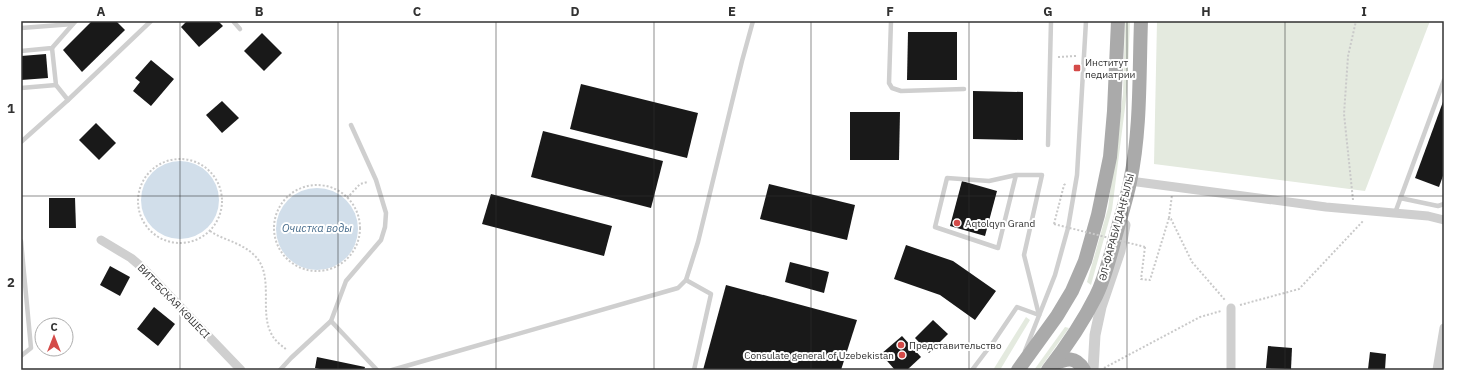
<svg xmlns="http://www.w3.org/2000/svg" width="1465" height="391" viewBox="0 0 1465 391" font-family="'IBM Plex Sans',sans-serif">
<style>
.green{fill:#e4eadf}
.water{fill:#d1deea}
.building{fill:#191919}
.lines{fill:none;stroke-linecap:round;stroke-linejoin:round}
.path{stroke:#c9c9c9;stroke-width:2;stroke-dasharray:2 2;stroke-linecap:butt}
.service{stroke:#cfcfcf;stroke-width:4.5}
.minor{stroke:#cfcfcf;stroke-width:9}
.tertiary{stroke:#cfcfcf;stroke-width:11}
.primary{stroke:#aaa;stroke-width:14}
.path-bridge{stroke:#c9c9c9;stroke-width:2;stroke-dasharray:2 2;stroke-linecap:butt}
.grid{fill:none;stroke:#323232;stroke-width:1;stroke-opacity:0.55}
.poi-dot{fill:#d44b49;stroke:#fff;stroke-width:1.5}
.labels{text-anchor:middle;stroke-width:4;stroke-linejoin:round;paint-order:stroke}
.poi-label{font-size:10px;fill:#323232;stroke:#fff;text-anchor:start}
.street-label{font-size:10px;fill:#323232;stroke:#fff}
.water-label{font-size:11px;font-style:italic;fill:#476c8c;stroke:#fff}
.neatline{fill:none;stroke:#323232;stroke-width:1.5}
.grid-label{font-size:13px;text-anchor:middle;font-weight:bold;fill:#323232}
</style>
<rect width="100%" height="100%" fill="#fff"/>
<g class="green">
<path d="M1125,21H1130L1127,92L1112,210L1091,285L1087,282L1108,208L1123,94Z"/>
<path d="M1157,21H1430L1365,191L1154,164Z"/>
<path d="M1026,317L1030,320L1000,370H993Z"/>
<path d="M1065,327L1069,328L1039,370H1034Z"/>
</g>
<g class="water">
<circle cx="180" cy="200" r="39"/>
<circle cx="317" cy="229" r="41"/>
</g>
<g class="building">
<path d="M92,21H116L125,30L82,72L63,50Z"/>
<path d="M187,21H218L223,26L199,47L181,27Z"/>
<path d="M908,32H957V80H907Z"/>
<path d="M262,33L282,53L264,71L244,51Z"/>
<path d="M46,54L48,78L21,80V56Z"/>
<path d="M151,60L174,79L151,106L133,91L140,82L135,78Z"/>
<path d="M581,84L698,113L687,158L570,129Z"/>
<path d="M973,91L1023,92V140L973,139Z"/>
<path d="M1444,99V173L1439,187L1415,178Z"/>
<path d="M222,101L239,118L222,133L206,115Z"/>
<path d="M850,112H900L899,160H850Z"/>
<path d="M96,123L116,143L99,160L79,140Z"/>
<path d="M543,131L663,161L651,208L531,177Z"/>
<path d="M962,181L997,191L985,236L950,226Z"/>
<path d="M769,184L855,205L847,240L760,219Z"/>
<path d="M491,194L612,226L604,256L482,224Z"/>
<path d="M49,198H75L76,228H49Z"/>
<path d="M906,245L953,261L996,291L975,320L940,295L894,279Z"/>
<path d="M790,262L829,272L824,293L785,282Z"/>
<path d="M110,266L130,277L120,296L100,285Z"/>
<path d="M726,285L857,320L841,370H703Z"/>
<path d="M154,307L175,324L158,346L137,329Z"/>
<path d="M933,320L948,334L929,353L915,338Z"/>
<path d="M902,336L921,357L907,370H895L881,354Z"/>
<path d="M1268,346L1292,348L1291,369L1266,368Z"/>
<path d="M1370,352L1386,354L1385,370L1368,369Z"/>
<path d="M317,357L365,367L364,370H325L315,368Z"/>
</g>
<g class="lines">
<g class="path">
<path d="M1058,57L1076,56"/>
<circle cx="180" cy="201" r="42"/>
<circle cx="317" cy="228" r="43"/>
<path d="M347,198L360,184L368,182"/>
<path d="M1353,200L1344,114L1348,56L1356,21"/>
<path d="M1169,218L1172,195"/>
<path d="M1054,224L1064,185L1067,183"/>
<path d="M210,231C223,240 240,242 253,254C276,274 258,311 272,335C275,341 282,346 287,350"/>
<path d="M1145,247L1141,279L1150,280L1169,218L1171,219L1192,262L1225,300"/>
<path d="M1240,305L1299,289L1364,220"/>
<path d="M1104,368L1200,317L1221,311"/>
</g>
<g class="service">
<path d="M233,21L240,29"/>
<path d="M891,21L889,83L892,88L901,91L964,89"/>
<path d="M21,28L73,24L76,21"/>
<path d="M21,51L52,48L73,24"/>
<path d="M56,85L68,100L151,21"/>
<path d="M21,88L56,85L52,48"/>
<path d="M21,142L68,100"/>
<path d="M1048,145L1051,21"/>
<path d="M1016,175L989,181L947,178L935,227L998,248L1016,175H1042L1024,255L1039,315"/>
<path d="M1400,198L1438,206L1444,204"/>
<path d="M1395,213L1444,80"/>
<path d="M21,241L31,348L21,356"/>
<path d="M686,280L711,294L694,370"/>
<path d="M331,321L377,370"/>
<path d="M1025,351L1055,275L1068,228L1077,175L1086,21"/>
<path d="M280,370L291,358L331,321L346,281L381,240L385,227L386,213L376,180L351,125"/>
<path d="M392,370L678,288L686,280L698,242L742,61L753,21"/>
<path d="M972,370L994,341L1017,307L1039,315"/>
</g>
<g class="minor">
<path d="M1130,181L1326,207L1428,216L1444,220"/>
<path d="M101,240L131,258L145,270L241,370"/>
<path d="M1231,370V308"/>
<path d="M1437,370L1444,328"/>
</g>
<path class="tertiary" d="M1093,370L1095,335L1101,307L1120,251L1125,225"/>
<g class="primary">
<path d="M1053,364C1066,359 1075,355 1084,370"/>
<path d="M1018,370L1057,316L1072,291L1085,261L1098,215L1110,157L1114,111L1118,21"/>
<path d="M1048,370C1066,347 1083,322 1096,296C1105,278 1110,257 1115,238C1120,219 1126,201 1130,182C1141,130 1139,74 1141,21"/>
</g>
<path class="path-bridge" d="M1054,224L1145,247"/>
</g>
<path class="grid" d="M180,21V370M338,21V370M496,21V370M654,21V370M811,21V370M969,21V370M1127,21V370M1285,21V370M21,196H1444"/>
<g class="poi-dot">
<rect x="1073" y="64" width="8" height="8" rx="2"/>
<circle cx="957" cy="223" r="4"/>
<circle cx="901" cy="345" r="4"/>
<circle cx="902" cy="355" r="4"/>
</g>
<g class="labels">
<g class="poi-label">
<text x="1085" y="66">Институт<tspan x="1085" dy="12">педиатрии</tspan></text>
<text x="965" y="227">Aqtolqyn Grand</text>
<text x="909" y="349">Представительство</text>
<text x="894" y="359" text-anchor="end">Consulate general of Uzebekistan</text>
</g>
<g class="street-label">
<text transform="translate(1116 227) rotate(-75)" y="4">ӘЛ-ФАРАБИ ДАҢҒЫЛЫ</text>
<text transform="translate(174 301) rotate(46)" y="4">ВИТЕБСКАЯ КӨШЕСІ</text>
</g>
<g class="water-label">
<text x="317" y="232">Очистка воды</text>
</g>
</g>
<rect width="1465" height="391" fill="none" stroke="#ffffff" stroke-width="44"/>
<g transform="translate(54 337)"><circle r="19" fill="#ffffff" stroke="#adadad"/>
<path d="M0-3L7 15L0 10L-7 15Z" fill="#d44b49"/>
<text y="-6" font-size="11" font-weight="bold" text-anchor="middle" fill="#323232">С</text>
</g>
<rect x="22" y="22" width="1421" height="347" class="neatline"/>
<g class="grid-label">
<text x="101" y="16">A</text>
<text x="259" y="16">B</text>
<text x="417" y="16">C</text>
<text x="575" y="16">D</text>
<text x="732" y="16">E</text>
<text x="890" y="16">F</text>
<text x="1048" y="16">G</text>
<text x="1206" y="16">H</text>
<text x="1364" y="16">I</text>
<text x="11" y="113">1</text>
<text x="11" y="287">2</text>
</g>
</svg>
